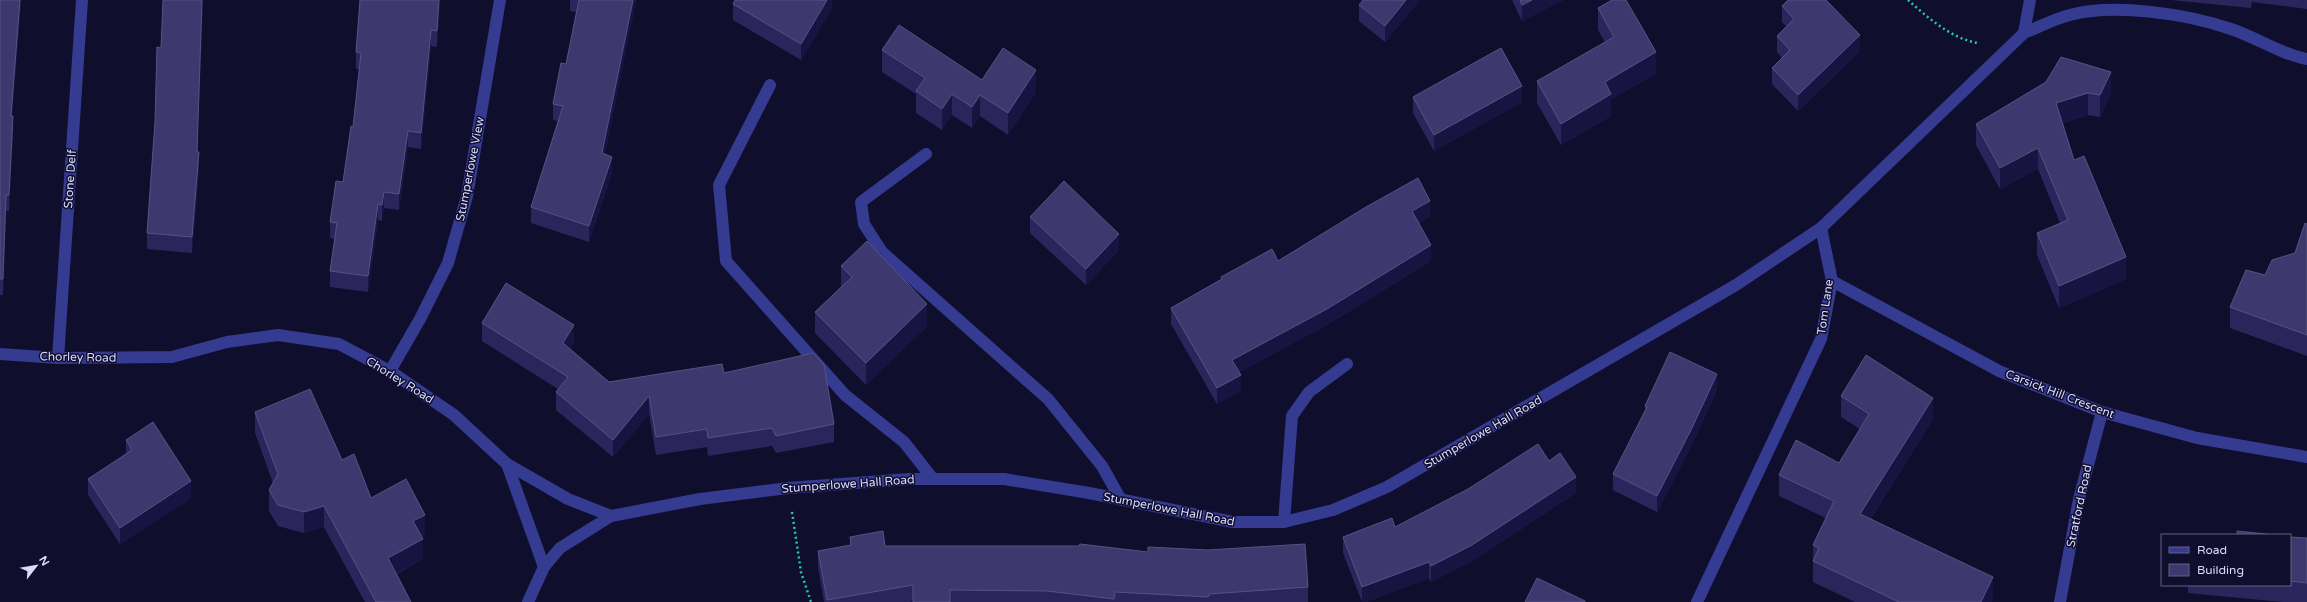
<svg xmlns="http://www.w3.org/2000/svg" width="2307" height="602" viewBox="0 0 2307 602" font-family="'Varela Round',sans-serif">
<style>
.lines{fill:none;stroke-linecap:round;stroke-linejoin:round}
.path{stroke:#22cbae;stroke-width:2.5;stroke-dasharray:2 3;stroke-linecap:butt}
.lane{stroke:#343b91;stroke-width:12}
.street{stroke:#343b91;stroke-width:12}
.wall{fill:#2a265c}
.shaded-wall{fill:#181442}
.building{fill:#3d396e;stroke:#565284}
.labels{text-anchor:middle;stroke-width:3;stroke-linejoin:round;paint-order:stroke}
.street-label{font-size:12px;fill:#dadaff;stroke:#100e2d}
</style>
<rect width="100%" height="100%" fill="#100e2d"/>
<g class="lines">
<g class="path">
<path d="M1908,0C1927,17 1952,39 1978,43"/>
<path d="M792,512L801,572L811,602"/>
</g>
<g class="lane">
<path d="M770,85L719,185L726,261L845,395L904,442L933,479"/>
<path d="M926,154L861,202L864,224L882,252L1048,399L1102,466L1121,500"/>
<path d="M1284,522L1292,416L1309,392L1347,364"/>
</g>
<g class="street">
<path d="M2024,33C2039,27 2054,19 2070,15C2115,3 2187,14 2231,29C2258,38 2280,54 2307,59"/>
<path d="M1832,281L1999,371L2102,412L2197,438L2307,457"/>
<path d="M0,354L58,358L172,357L227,342L278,335L339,344L390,371L454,415L507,464L544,567"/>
<path d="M58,358L82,0"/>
<path d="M390,371L420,319L448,263L467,196L500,0"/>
<path d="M507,464L568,499L611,516L700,499L788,488L909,479H1004L1089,493L1233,522H1284L1333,510L1387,487L1736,285L1821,228"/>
<path d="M528,602L544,567L560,548L611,516"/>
<path d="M1697,602L1821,339L1832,281L1821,228L2024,33L2030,0"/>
<path d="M2060,602L2079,499L2102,412"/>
</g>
</g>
<g class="wall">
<path d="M0,0H21L12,116L13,132L9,211H6L3,295H0Z"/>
<path d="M163,0H203L197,152L199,168L192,253L147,249V233L161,48Z"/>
<path d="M360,0H440L437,47L431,46L421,149L408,147L399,210L384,208L382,221L378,220L368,292L330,287V271L335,239L330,238V222L343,182L353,127L359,69H356V52Z"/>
<path d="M570,0H636L605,154L612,173L589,242L531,223V207L558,121L553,120V104L566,64L576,12L570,11Z"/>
<path d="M832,0V8L801,60L733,20V4Z"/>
<path d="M1419,0V1L1385,42L1359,21V5Z"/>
<path d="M1512,0H1563L1522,21Z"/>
<path d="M2171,0H2307V9L2252,2L2251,8Z"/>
<path d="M1782,6L1860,51L1798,111L1772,84V68L1782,58L1777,52V36L1787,27L1782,22Z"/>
<path d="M1598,8L1656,74L1611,99V116L1561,145L1537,103V81L1605,42L1598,30Z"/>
<path d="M882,50L982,80L1036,92L1008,135L980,116L972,128L952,115L942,130L916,113V94L882,72Z"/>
<path d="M2046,82L2111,93L2100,117L2088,115L2063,123L2074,160L2126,279L2059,308L2037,255V233L2060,223L2038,169L2000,189L1976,145V124Z"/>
<path d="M1413,97L1522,102L1434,151L1413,113Z"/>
<path d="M1030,217L1119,250L1086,285L1030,233Z"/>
<path d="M1430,217L1419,223L1431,261L1327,325L1239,372L1241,391L1217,404L1171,324V308L1221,280V277L1278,261Z"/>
<path d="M2307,224V356L2230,328V307L2295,253Z"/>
<path d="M841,266L927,326L866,385L815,333V312L841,287Z"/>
<path d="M482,323L574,343L570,349L609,382L724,373L834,424V442L776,453L772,446L708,456L707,447L656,455L649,414L613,457L556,410V392L558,389L482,341Z"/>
<path d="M1717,390L1692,444L1657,512L1613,490V474L1645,411V406Z"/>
<path d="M1841,396L1933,419L1871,518L1993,598L1991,602H1855L1813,582V545L1826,518L1779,496V475L1839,463L1860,429L1841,417Z"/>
<path d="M255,412L342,460L371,498L425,535L422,537L423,559L397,574L411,602H365L324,527L304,533L278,526L269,511V490L273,483L255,433Z"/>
<path d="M126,440L191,498L120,544L88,495V479L126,454Z"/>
<path d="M1549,461L1576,493L1472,561L1431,582L1429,578L1366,602H1362L1343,553V537L1395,527Z"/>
<path d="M850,537L885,546L1308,587V602H913V601L909,602H824L818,567V551L850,545Z"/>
<path d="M2290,537L2307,538V602H2282L2188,593V585H2290Z"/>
</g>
<g class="shaded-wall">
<path d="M20,0H21L11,132V116Z"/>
<path d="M202,0H203L197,168V152Z"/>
<path d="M439,0H440L437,47V31Z"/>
<path d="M633,0H636L602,169V153Z"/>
<path d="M827,0H832V8L801,60V44Z"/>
<path d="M1406,0H1419V1L1385,42V26Z"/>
<path d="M1532,0H1563L1522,21V5Z"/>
<path d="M431,30V46L421,149V133Z"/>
<path d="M1860,35V51L1798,111V95Z"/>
<path d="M1656,52V74L1611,99V116L1561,145V124L1605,82Z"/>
<path d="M1036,70V92L1008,135V113Z"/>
<path d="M2111,72V93L2100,117V95Z"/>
<path d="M1522,86V102L1434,151V135Z"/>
<path d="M2088,93V115L2056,125V103Z"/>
<path d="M952,94V115L942,130V109Z"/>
<path d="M980,95V116L972,128V107Z"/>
<path d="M13,116V132L9,211V195Z"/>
<path d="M408,131V147L399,210V194Z"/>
<path d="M2038,148V169L2000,189V168Z"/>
<path d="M199,152V168L192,253V237Z"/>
<path d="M612,157V173L589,242V226Z"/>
<path d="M384,192V208L382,221V205Z"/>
<path d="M6,195V211L3,295V279Z"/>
<path d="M1430,201V217L1412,227V211Z"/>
<path d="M378,204V220L368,292V276Z"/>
<path d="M1119,234V250L1086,285V269Z"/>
<path d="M1431,245V261L1327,325L1232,376V360Z"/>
<path d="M2126,257V279L2059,308V286Z"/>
<path d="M927,304V326L866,385V363Z"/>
<path d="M574,325V343L563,361V343Z"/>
<path d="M1717,374V390L1692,444L1657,512V496Z"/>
<path d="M1241,375V391L1217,404V388Z"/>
<path d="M649,396V414L613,457V440Z"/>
<path d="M1933,398V419L1860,535V514Z"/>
<path d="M1576,477V493L1472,561L1431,582V566Z"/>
<path d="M191,481V498L120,544V528Z"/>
<path d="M324,506V527L304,533V512Z"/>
<path d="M425,515V535L413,542V521Z"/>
<path d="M423,539V559L388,578V558Z"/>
<path d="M1429,562V578L1366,602H1362V587Z"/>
<path d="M1993,577V598L1991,602H1981Z"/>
</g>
<g class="building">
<path d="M0,0H20L11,116H13L9,195H6L3,279H0Z"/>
<path d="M163,0H202L197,152H199L192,237L147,233L155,122L157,47L161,48Z"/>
<path d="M360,0H439L437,31L431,30L421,133L408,131L399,194L384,192L382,205L378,204L368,276L330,271L337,223L330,222L336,181L343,182L351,126L353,127L361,53L356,52Z"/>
<path d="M579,0H633L602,153L612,157L589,226L531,207L563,106L553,104L561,63L566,64Z"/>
<path d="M735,0H827L801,44L733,4Z"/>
<path d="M1363,0H1406L1385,26L1359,5Z"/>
<path d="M1520,0H1532L1522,5Z"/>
<path d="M1612,0H1626L1656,52L1605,82L1611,94L1561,124L1537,81L1614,37L1598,8Z"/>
<path d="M1788,0H1826L1860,35L1798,95L1772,68L1790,50L1777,36L1794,19L1782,6Z"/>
<path d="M899,25L982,80L1003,48L1036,70L1008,113L980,95L972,107L952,94L942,109L916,91L925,78L882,50Z"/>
<path d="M1501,48L1522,86L1434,135L1413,97Z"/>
<path d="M2061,57L2111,72L2100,95L2088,93L2056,103L2074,160L2084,156L2126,257L2059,286L2037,233L2068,220L2038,148L2000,168L1976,124L2046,82Z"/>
<path d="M1418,178L1430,201L1412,211L1431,245L1327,309L1232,360L1241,375L1217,388L1171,308L1222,279L1221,277L1272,249L1278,261L1366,207Z"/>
<path d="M1064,181L1119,234L1086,269L1030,217Z"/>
<path d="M2305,223L2307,224V335L2230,307L2246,270L2265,275L2272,260L2295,253Z"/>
<path d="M867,241L927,304L866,363L815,312L852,277L841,266Z"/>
<path d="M506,283L574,325L563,343L609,382L722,364L724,373L813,353L824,365L834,424L776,436L772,428L708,438L707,429L656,437L649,396L613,440L556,392L568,377L482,323Z"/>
<path d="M1670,352L1717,374L1692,428L1657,496L1613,474L1647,407L1645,406Z"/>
<path d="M1866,355L1933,398L1860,514L1993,577L1981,602H1899L1813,561L1819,548L1813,545L1834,501L1779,475L1796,440L1839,463L1869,414L1841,396Z"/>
<path d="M310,389L342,460L354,454L371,498L406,479L425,515L413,521L423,539L388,558L411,602H376L324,506L304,512L278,505L269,490L278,474L255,412Z"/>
<path d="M153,422L191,481L120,528L88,479L132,450L126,440Z"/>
<path d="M1538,444L1549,461L1560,453L1576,477L1472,545L1431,566L1429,562L1362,587L1343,537L1392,518L1395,527L1468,489Z"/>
<path d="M883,531L885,546H1079L1080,544L1148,552V547L1208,550L1305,544L1308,587L1209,594L1208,597L1115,592L1114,599L1047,591L950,590V602H913V585L827,600L818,551L851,545L850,537Z"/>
<path d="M2237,531L2275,535H2237Z"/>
<path d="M2290,537L2307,538V583L2290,581Z"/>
<path d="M1537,578L1585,601V602H1525Z"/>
</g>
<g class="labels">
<g class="street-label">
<text transform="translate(470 169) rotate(-79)" y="4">Stumperlowe View</text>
<text transform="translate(70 179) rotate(-86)" y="4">Stone Delf</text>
<text transform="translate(1825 307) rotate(-82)" y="4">Tom Lane</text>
<text transform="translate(78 357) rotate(1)" y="4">Chorley Road</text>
<text transform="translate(400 380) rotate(32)" y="4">Chorley Road</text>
<text transform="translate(2060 394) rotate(21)" y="4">Carsick Hill Crescent</text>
<text transform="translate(1483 432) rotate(-30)" y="4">Stumperlowe Hall Road</text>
<text transform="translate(848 484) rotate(-4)" y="4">Stumperlowe Hall Road</text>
<text transform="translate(2079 506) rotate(-78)" y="4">Stratford Road</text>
<text transform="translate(1169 509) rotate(11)" y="4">Stumperlowe Hall Road</text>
</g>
</g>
<rect x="2161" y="534" width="130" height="52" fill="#100e2d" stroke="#616081"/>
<rect x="2169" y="547" width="20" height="6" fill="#343b91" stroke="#616081"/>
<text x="2197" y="554" font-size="12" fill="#dadaff">Road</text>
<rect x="2169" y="564" width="20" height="12" fill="#3d396e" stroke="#616081"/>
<text x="2197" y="574" font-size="12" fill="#dadaff">Building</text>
<g transform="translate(36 566) rotate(59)" stroke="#100e2d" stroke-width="3" paint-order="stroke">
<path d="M0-3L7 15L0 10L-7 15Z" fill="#dadaff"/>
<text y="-6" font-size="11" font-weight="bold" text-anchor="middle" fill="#dadaff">N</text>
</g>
</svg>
